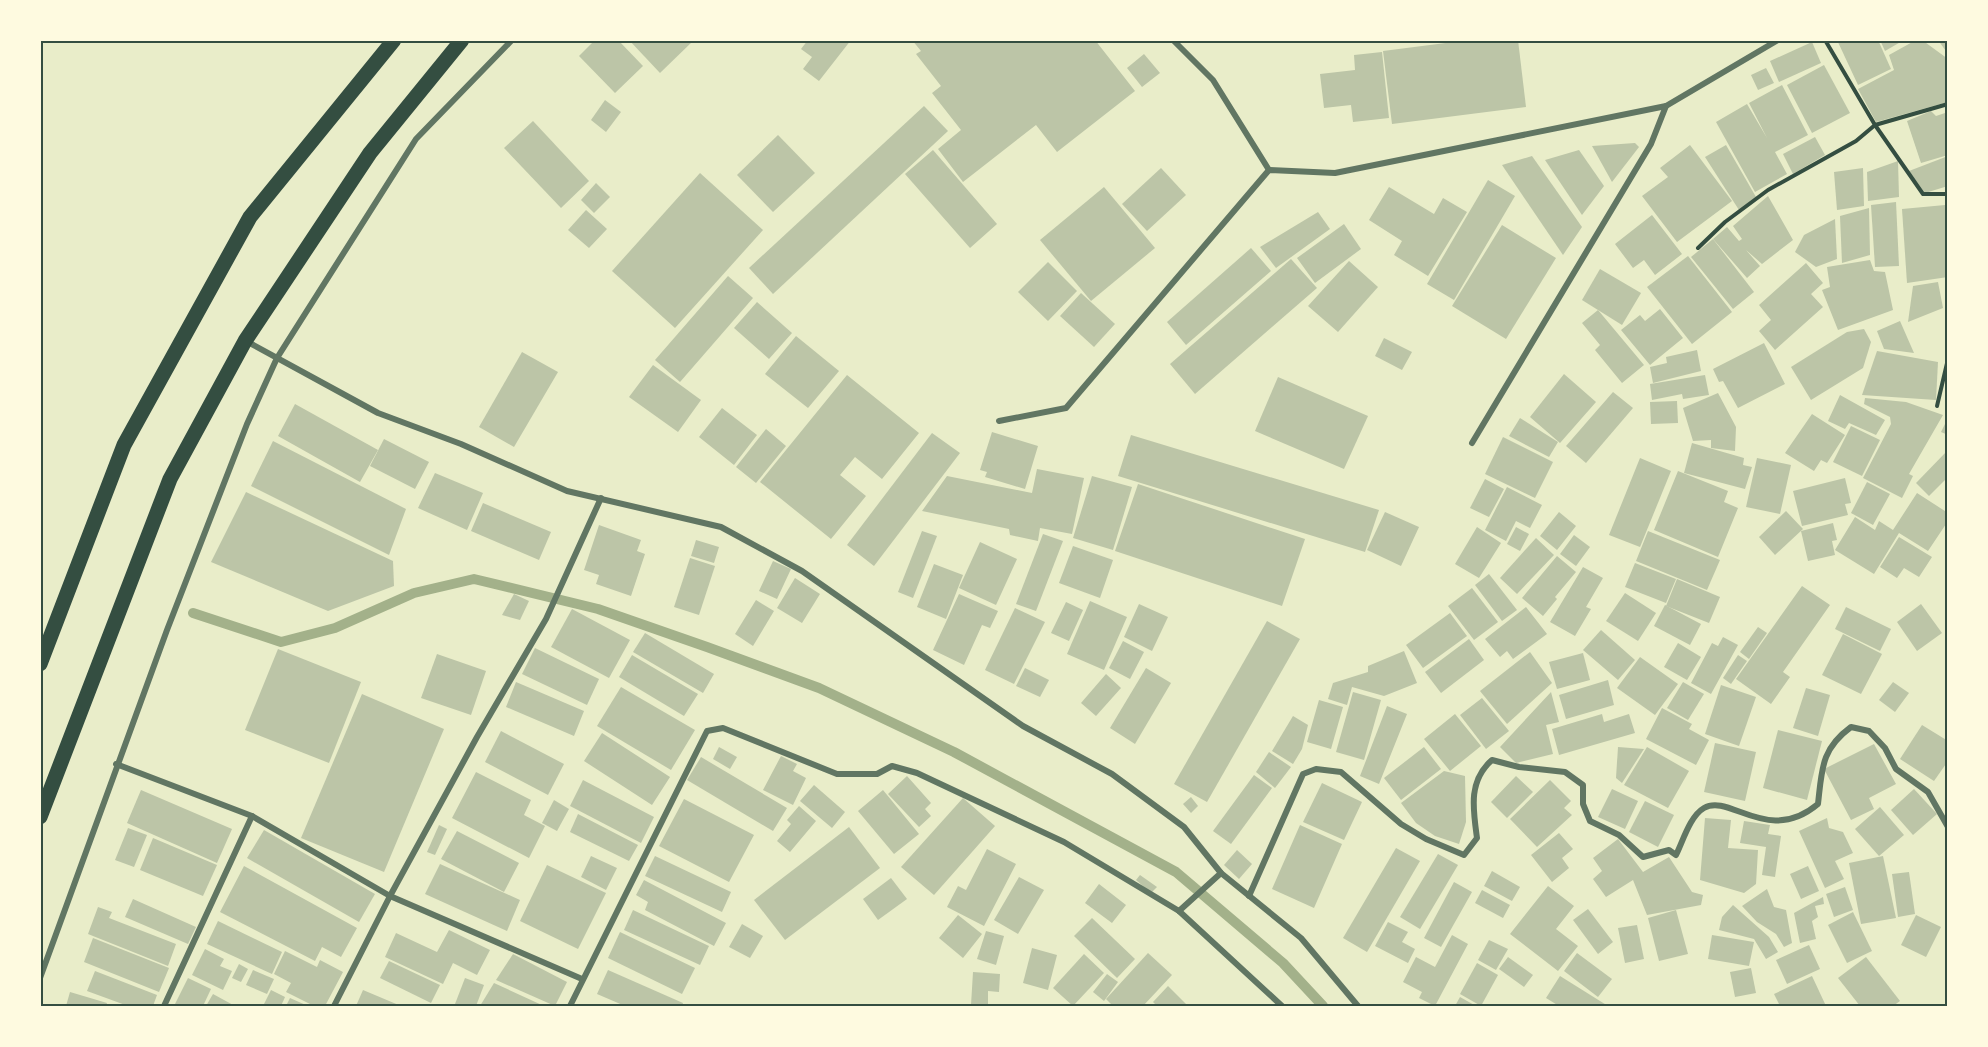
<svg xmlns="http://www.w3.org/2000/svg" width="1988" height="1047" viewBox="0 0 1988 1047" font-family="Karla,sans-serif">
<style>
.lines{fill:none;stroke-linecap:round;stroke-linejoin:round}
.stream{stroke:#a3b18a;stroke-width:10}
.building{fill:#bcc5a7}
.path{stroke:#344e41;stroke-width:4}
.minor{stroke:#617663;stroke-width:6}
.primary{stroke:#344e41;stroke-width:15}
.neatline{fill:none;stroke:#344e41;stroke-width:2}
</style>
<rect width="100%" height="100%" fill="#e9edc9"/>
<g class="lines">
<path class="stream" d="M193,613L281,642L335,628L414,593L474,579L598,609L707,647L819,688L954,752L1176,872L1283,963L1323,1006"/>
</g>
<g class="building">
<path d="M595,40H618L643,66L615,93L579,56Z"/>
<path d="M629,40H694L660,73Z"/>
<path d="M808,40H851L819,81L803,69L812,57L801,49Z"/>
<path d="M912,40H1095L1135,91L1057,152L1036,125L963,182L938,149L961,130L932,93L941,86L916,54L921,51Z"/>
<path d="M1469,40H1518L1526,107L1392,124L1383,51Z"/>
<path d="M1837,40H1878L1891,69L1858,85Z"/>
<path d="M1880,40H1904L1885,51Z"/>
<path d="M1916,40H1922L1948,59V102L1876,122L1858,89L1894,70L1889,55Z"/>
<path d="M1938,40H1948V54Z"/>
<path d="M1812,42L1821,63L1779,82L1770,61Z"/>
<path d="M1382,52L1389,118L1353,122L1351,105L1324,108L1320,74L1355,70L1354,55Z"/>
<path d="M1144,54L1160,73L1142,87L1127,68Z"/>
<path d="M1824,65L1850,113L1812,133L1787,85Z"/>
<path d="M1766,68L1774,83L1758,90L1751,75Z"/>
<path d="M1782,85L1808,135L1775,152L1787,174L1755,192L1716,122L1747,104L1767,138L1749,103Z"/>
<path d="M605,100L621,112L606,132L591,120Z"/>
<path d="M924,106L948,131L773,294L749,268Z"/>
<path d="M1931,111L1936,116L1948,112V155L1921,163L1907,121Z"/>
<path d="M533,121L589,181L561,208L504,148Z"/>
<path d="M778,135L815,173L773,212L737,175Z"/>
<path d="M1815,137L1825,155L1793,174L1783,154Z"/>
<path d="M1635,143L1639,147L1612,182L1592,146Z"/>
<path d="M1690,145L1732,201L1677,242L1642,196L1668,177L1660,168Z"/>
<path d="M1726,145L1756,197L1739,210L1705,157Z"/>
<path d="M933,150L997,224L970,248L905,174Z"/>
<path d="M1579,150L1604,186L1582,215L1545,160Z"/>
<path d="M1532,156L1582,227L1563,255L1502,165Z"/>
<path d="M1948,156V186L1925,193L1909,171Z"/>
<path d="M1898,161L1899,197L1868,201L1867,172Z"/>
<path d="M1161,168L1186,195L1147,231L1122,204Z"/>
<path d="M1863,168L1864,206L1837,210L1834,172Z"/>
<path d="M700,173L763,230L675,328L612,271Z"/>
<path d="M1488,180L1515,196L1454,300L1427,284Z"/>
<path d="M596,183L610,197L594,213L581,200Z"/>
<path d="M1104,187L1155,248L1091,301L1040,240Z"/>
<path d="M1389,187L1434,214L1443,198L1467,212L1428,276L1394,255L1402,241L1369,220Z"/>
<path d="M1768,196L1793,240L1762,264L1746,250L1760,266L1747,278L1713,239L1727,227L1739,241L1742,239L1733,226Z"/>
<path d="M1896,202L1899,266L1875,267L1871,205Z"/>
<path d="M1945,205L1948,277L1907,283L1902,209Z"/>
<path d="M1869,208L1870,255L1842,263L1840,216Z"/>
<path d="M586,210L607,229L589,248L568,230Z"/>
<path d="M1318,212L1330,229L1276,268L1260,247Z"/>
<path d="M1652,215L1682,254L1655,275L1644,260L1633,268L1615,244Z"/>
<path d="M1835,219L1837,259L1816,267L1795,252L1804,235Z"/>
<path d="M1344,224L1361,249L1315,283L1297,258Z"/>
<path d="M1502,225L1556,258L1506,339L1452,306Z"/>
<path d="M1713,239L1754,292L1733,309L1691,257Z"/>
<path d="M1251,248L1271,271L1186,345L1167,322Z"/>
<path d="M1688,256L1732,312L1692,344L1647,287Z"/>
<path d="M1291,259L1317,288L1195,394L1170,364Z"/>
<path d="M1870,260L1874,271L1885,272L1893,310L1838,330L1822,290L1830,287L1827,267Z"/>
<path d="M1349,261L1378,287L1338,332L1308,306Z"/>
<path d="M1048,262L1077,291L1048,321L1018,292Z"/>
<path d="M1806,263L1823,283L1811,294L1823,307L1775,350L1759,331L1771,320L1759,305Z"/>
<path d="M1600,269L1641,293L1622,325L1582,300Z"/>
<path d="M728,276L753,298L680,382L655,360Z"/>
<path d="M1938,282L1943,308L1908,322L1913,286Z"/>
<path d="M1081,293L1115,324L1094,347L1060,316Z"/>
<path d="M757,302L792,333L769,359L734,328Z"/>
<path d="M1660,309L1683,338L1650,365L1621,330L1640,315L1645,321Z"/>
<path d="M1598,310L1644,365L1622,383L1595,350L1600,345L1582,323Z"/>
<path d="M1900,321L1914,353L1884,349L1877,331Z"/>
<path d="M1864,329L1871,342L1863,368L1811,400L1791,367L1847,332Z"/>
<path d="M796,336L839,371L808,408L765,374Z"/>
<path d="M1384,338L1412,352L1402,370L1375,356Z"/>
<path d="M1764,343L1785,384L1738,408L1723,381L1719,382L1713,369Z"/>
<path d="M1697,350L1701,371L1653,383L1650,367L1667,363L1666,357Z"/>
<path d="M1877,351L1938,362L1936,400L1862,395Z"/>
<path d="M522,352L558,372L514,447L479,427Z"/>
<path d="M653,365L701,400L678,432L629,397Z"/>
<path d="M1564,374L1596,402L1560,443L1530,417Z"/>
<path d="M847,375L919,433L882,479L855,457L840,475L866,496L831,539L760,482Z"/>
<path d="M1705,375L1709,395L1683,399L1682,394L1652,400L1650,384Z"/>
<path d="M1278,377L1368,416L1344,469L1255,431Z"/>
<path d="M1613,392L1633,408L1586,463L1566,446Z"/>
<path d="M1718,393L1736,427L1735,451L1711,448V440L1693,441L1683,408Z"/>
<path d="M1840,395L1885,420L1876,435L1849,423L1845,429L1828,421Z"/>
<path d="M1865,398L1906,402L1943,415L1909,474L1913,476L1902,498L1863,478L1891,424L1890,417L1864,404Z"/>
<path d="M1677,401L1678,423L1651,424L1650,402Z"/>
<path d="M295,404L378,450L360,482L278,436Z"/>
<path d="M722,408L757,435L734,465L699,437Z"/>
<path d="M1812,414L1845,435L1827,463L1821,460L1814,471L1785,453Z"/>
<path d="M1520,418L1558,442L1549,457L1509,436Z"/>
<path d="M1948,418V435L1941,432Z"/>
<path d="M1851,426L1880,440L1862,476L1833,462Z"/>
<path d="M766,429L786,446L756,483L736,467Z"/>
<path d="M992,432L1038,446L1025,489L985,477L987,472L980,470Z"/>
<path d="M932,433L960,453L874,566L847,545Z"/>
<path d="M1131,435L1379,510L1365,552L1118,476Z"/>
<path d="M1503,437L1553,462L1535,498L1485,474Z"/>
<path d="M384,439L429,462L415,489L370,466Z"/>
<path d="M273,441L406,509L389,555L251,486Z"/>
<path d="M1692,443L1744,458L1743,465L1752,467L1745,489L1684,473Z"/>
<path d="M1948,450V477L1929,496L1916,483Z"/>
<path d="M1640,458L1671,471L1640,547L1609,535Z"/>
<path d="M1757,458L1791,465L1780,514L1746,507Z"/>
<path d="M1037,469L1084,478L1072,534L1040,528L1038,541L1010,535L1009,529L922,511L947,476L1032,493Z"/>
<path d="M1678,471L1728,491L1724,502L1738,508L1718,557L1654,530Z"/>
<path d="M435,473L483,493L467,530L418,508Z"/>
<path d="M1092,476L1132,487L1113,550L1073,538Z"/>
<path d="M1845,478L1851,503L1845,504L1848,515L1802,526L1793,491Z"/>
<path d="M1485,479L1504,489L1489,517L1470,508Z"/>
<path d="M1867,482L1890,494L1873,525L1851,513Z"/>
<path d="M1138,484L1305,539L1282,606L1115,551Z"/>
<path d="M1507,487L1542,505L1530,528L1516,521L1506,541L1485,530Z"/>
<path d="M246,492L393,561L394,586L328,611L211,562Z"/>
<path d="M1917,493L1948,513V521L1928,551L1899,533L1874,574L1835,550L1855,517L1875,530L1879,521L1893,530Z"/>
<path d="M483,503L551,532L539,560L471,531Z"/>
<path d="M1786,511L1803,529L1775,555L1759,537Z"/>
<path d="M1385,512L1419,527L1401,566L1367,550Z"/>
<path d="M1559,512L1576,526L1557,550L1540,536Z"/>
<path d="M1833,523L1837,540L1832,541L1835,555L1808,561L1801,531Z"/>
<path d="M599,525L641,540L637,551L645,554L631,596L596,584L599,575L584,570Z"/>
<path d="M1477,527L1501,543L1479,578L1455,564Z"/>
<path d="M1516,527L1529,534L1520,551L1507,544Z"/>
<path d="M922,531L937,536L913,598L898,592Z"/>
<path d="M1648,531L1720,560L1707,590L1636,561Z"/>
<path d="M1043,534L1063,541L1036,611L1016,604Z"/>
<path d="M1574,535L1590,547L1576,566L1560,554Z"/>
<path d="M1899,537L1932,557L1919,577L1904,568L1897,578L1880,567Z"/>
<path d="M1536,538L1554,555L1517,594L1500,578Z"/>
<path d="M696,540L719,547L714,563L691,556Z"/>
<path d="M980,542L1017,559L996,605L959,588Z"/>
<path d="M1073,546L1113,560L1100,598L1059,583Z"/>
<path d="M1557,556L1576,572L1555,597L1557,599L1543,616L1522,598Z"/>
<path d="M690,558L715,566L699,615L674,607Z"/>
<path d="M773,561L791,569L777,599L759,591Z"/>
<path d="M1635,563L1676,579L1666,603L1625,587Z"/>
<path d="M934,564L963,575L946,619L917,607Z"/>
<path d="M1583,567L1603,578L1586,607L1591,609L1575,636L1550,622Z"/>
<path d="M1489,574L1517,610L1502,621L1475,585Z"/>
<path d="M795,578L820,594L802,623L777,608Z"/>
<path d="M1677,579L1720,597L1709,623L1666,606Z"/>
<path d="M1802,586L1830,605L1783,672L1790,677L1771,704L1736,679Z"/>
<path d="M1472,588L1498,622L1474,640L1448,606Z"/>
<path d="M1625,593L1656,613L1638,641L1606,621Z"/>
<path d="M514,594L529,601L520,620L502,615Z"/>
<path d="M959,594L998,611L990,628L982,625L964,665L933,650Z"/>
<path d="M756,600L774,611L753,646L735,634Z"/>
<path d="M1090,601L1127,617L1104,670L1067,654Z"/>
<path d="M1066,602L1083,610L1069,641L1051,633Z"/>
<path d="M1139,604L1168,617L1152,651L1124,637Z"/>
<path d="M1921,604L1942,633L1917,651L1897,622Z"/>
<path d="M1665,605L1701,624L1690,645L1654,626Z"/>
<path d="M1526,607L1547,634L1513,659L1507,651L1500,657L1485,639Z"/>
<path d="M1846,607L1891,629L1880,651L1835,629Z"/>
<path d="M1015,608L1045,622L1014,684L985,670Z"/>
<path d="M572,609L630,640L609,678L551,647Z"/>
<path d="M1450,613L1467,636L1423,668L1406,645Z"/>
<path d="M1267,621L1300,639L1207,802L1174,784Z"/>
<path d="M1758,627L1767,633L1749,659L1740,652Z"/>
<path d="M1601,630L1635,660L1618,680L1583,650Z"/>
<path d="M645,633L714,674L703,693L633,652Z"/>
<path d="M1843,634L1882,654L1861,694L1822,675Z"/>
<path d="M1723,637L1738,645L1711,694L1691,683L1712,643L1718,646Z"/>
<path d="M1469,639L1484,660L1441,693L1425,672Z"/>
<path d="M1123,641L1144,652L1130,679L1109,668Z"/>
<path d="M1678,643L1701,657L1687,680L1664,667Z"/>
<path d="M535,648L599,679L587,705L522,674Z"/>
<path d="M278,649L361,682L329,763L245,730Z"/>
<path d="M1404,651L1417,683L1384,696L1352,687L1347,705L1328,699L1333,683L1368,672V666Z"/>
<path d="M1530,652L1552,683L1507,724L1480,691Z"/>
<path d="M1583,653L1590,680L1557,689L1549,662Z"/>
<path d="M437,654L486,671L471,715L421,698Z"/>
<path d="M632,655L698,694L684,716L619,677Z"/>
<path d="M1738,655L1747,661L1731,684L1723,678Z"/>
<path d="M1640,657L1678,684L1655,715L1617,688Z"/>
<path d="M1025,668L1049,680L1040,697L1016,686Z"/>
<path d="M1146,668L1171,683L1135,744L1110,728Z"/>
<path d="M1106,674L1121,688L1096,716L1081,703Z"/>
<path d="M1608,680L1614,705L1566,719L1559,695Z"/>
<path d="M516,682L584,711L574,736L506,707Z"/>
<path d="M1683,682L1704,694L1688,720L1667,708Z"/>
<path d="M1893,682L1909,693L1895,712L1879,700Z"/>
<path d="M1721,685L1756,697L1739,746L1705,734Z"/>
<path d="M621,687L695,730L671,770L597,726Z"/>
<path d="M1806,688L1830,695L1818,736L1793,728Z"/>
<path d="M1353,692L1381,700L1364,760L1336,752Z"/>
<path d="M1551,692L1559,722L1546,725L1553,754L1516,763L1500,747Z"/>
<path d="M362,694L444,729L384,872L301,838Z"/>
<path d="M1482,698L1509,731L1486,749L1460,715Z"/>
<path d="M1319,700L1343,707L1331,749L1307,742Z"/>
<path d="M1387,706L1407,714L1379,784L1360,776Z"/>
<path d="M1662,708L1692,724L1689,729L1709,740L1696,765L1646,739Z"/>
<path d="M1455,714L1481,746L1450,771L1424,739Z"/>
<path d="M1602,714L1604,722L1629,714L1635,733L1559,755L1552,729Z"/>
<path d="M1293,716L1308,725L1302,749L1293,764L1272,751Z"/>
<path d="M1922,725L1948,741V761L1934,781L1900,759Z"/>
<path d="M1778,730L1822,741L1807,800L1763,788Z"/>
<path d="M501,731L564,764L548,795L485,762Z"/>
<path d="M602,733L670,777L652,805L584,761Z"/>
<path d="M1715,743L1756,752L1745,801L1704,792Z"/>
<path d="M1874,744L1896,784L1869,798L1874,809L1851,820L1824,769Z"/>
<path d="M719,747L737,757L730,769L713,759Z"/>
<path d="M1424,747L1441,769L1401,800L1384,778Z"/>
<path d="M1618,747L1644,749L1622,783L1616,778Z"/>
<path d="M1647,747L1689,771L1668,808L1624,785Z"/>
<path d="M1269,752L1291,767L1275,788L1256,772Z"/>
<path d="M781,756L797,764L793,771L806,778L793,805L763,790Z"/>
<path d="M701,757L787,808L773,831L687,780Z"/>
<path d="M1444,771L1465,776L1466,822L1459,844L1435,836L1416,823L1401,803Z"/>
<path d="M476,772L531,800L524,815L545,826L529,858L452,818Z"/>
<path d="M1254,775L1272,788L1231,844L1213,831Z"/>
<path d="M907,776L931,803L925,809L931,816L919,827L888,794Z"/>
<path d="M1516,776L1533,792L1507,818L1491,802Z"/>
<path d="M583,780L654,817L641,843L570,806Z"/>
<path d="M1550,780L1571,801L1564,808L1572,815L1537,847L1510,819Z"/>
<path d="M1322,783L1362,802L1344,840L1303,822Z"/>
<path d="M814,785L845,812L832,828L800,801Z"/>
<path d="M1612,789L1638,801L1625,829L1598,817Z"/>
<path d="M1914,789L1937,814L1913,835L1891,810Z"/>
<path d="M141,790L232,829L217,863L127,823Z"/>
<path d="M883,790L919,834L894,854L858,811Z"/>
<path d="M1191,797L1198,806L1191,813L1183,804Z"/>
<path d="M963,798L995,826L934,895L901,867Z"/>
<path d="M684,799L754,835L729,882L659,846Z"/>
<path d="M554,800L569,809L557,831L542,823Z"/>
<path d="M1645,801L1674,815L1658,847L1629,832Z"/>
<path d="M799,806L816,821L790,852L777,841L791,824L787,820Z"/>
<path d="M1880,807L1904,835L1879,856L1855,829Z"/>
<path d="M578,814L638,845L629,861L570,832Z"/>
<path d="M1705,818L1731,820L1728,848L1758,850L1756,884L1744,893L1700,880Z"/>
<path d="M1827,818L1829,828L1843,832L1853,853L1835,861L1844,879L1825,888L1799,831Z"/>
<path d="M1744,821L1770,825L1768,834L1781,836L1775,877L1762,875L1766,847L1740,843Z"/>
<path d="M439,825L447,829L435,855L427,852Z"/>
<path d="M1300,825L1342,844L1314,908L1272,889Z"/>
<path d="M849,827L880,868L785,940L754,900Z"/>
<path d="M128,828L147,835L134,867L115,860Z"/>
<path d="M264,830L375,894L359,922L247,858Z"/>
<path d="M457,831L519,863L504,892L441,859Z"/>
<path d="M1559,833L1573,849L1562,858L1569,868L1552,882L1531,855Z"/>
<path d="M153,838L217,865L203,896L140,870Z"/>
<path d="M1618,839L1643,872L1669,857L1692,892L1703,895L1701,905L1647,915L1633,880L1606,897L1593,879L1602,871L1593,858Z"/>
<path d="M1396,848L1420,861L1367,952L1343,938Z"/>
<path d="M987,849L1016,864L984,926L947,907L958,886L966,890Z"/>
<path d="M1237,850L1252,864L1239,879L1224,865Z"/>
<path d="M1438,854L1458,865L1420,929L1400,917Z"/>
<path d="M591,856L617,868L606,890L581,877Z"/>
<path d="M655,856L731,892L722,912L645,876Z"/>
<path d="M1883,856L1896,918L1861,924L1849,863Z"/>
<path d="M440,864L520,900L507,931L425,894Z"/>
<path d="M547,865L606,893L578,949L520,921Z"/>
<path d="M244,866L357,928L341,957L322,947L315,961L220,912Z"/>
<path d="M1808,866L1819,891L1801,899L1790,874Z"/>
<path d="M1492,871L1520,887L1512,901L1484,886Z"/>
<path d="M1909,872L1915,914L1898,917L1892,874Z"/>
<path d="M1140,875L1157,887L1151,893L1136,880Z"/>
<path d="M1019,877L1044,890L1018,934L994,920Z"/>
<path d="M891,878L907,899L878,920L863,899Z"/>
<path d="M644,880L726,923L714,946L645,910L648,902L636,895Z"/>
<path d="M1454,882L1472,892L1441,947L1424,938Z"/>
<path d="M1099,884L1126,905L1112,923L1085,903Z"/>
<path d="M1548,886L1574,906L1556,929L1578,946L1558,971L1510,934Z"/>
<path d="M1845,887L1853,910L1834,917L1826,894Z"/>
<path d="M1767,889L1774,907L1786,910L1792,943L1784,947L1776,934L1757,922L1742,906Z"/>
<path d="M1482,890L1510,905L1503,918L1475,903Z"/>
<path d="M1823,897L1824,904L1815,906L1818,917L1812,921L1816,939L1800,943L1794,913Z"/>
<path d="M133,899L196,927L188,944L125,917Z"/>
<path d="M1733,905L1769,937L1778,952L1766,959L1754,939L1719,930L1722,917Z"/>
<path d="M98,907L112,912L109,918L176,944L168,966L88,934Z"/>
<path d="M1588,909L1613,942L1598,954L1573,920Z"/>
<path d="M633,910L709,946L700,965L624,930Z"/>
<path d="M1676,910L1688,954L1659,961L1648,918Z"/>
<path d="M1853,912L1872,951L1847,963L1828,925Z"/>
<path d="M958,915L982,934L963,958L939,938Z"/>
<path d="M1916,915L1941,927L1926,957L1901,945Z"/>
<path d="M1092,918L1135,959L1117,978L1074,936Z"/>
<path d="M218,921L282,952L272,974L207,944Z"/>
<path d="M1388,922L1408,932L1402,942L1415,949L1408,963L1375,946Z"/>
<path d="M742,924L763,936L750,958L729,947Z"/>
<path d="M1637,925L1644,959L1625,963L1618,928Z"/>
<path d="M449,930L490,950L477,975L453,963L443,984L385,957L396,933L437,952Z"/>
<path d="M986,931L1004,936L996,965L977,959Z"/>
<path d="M620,932L695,968L682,994L608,958Z"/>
<path d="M1452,935L1468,944L1435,1006L1419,998L1422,992L1403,982L1416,957L1435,967Z"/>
<path d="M1712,935L1754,942L1749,966L1708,959Z"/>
<path d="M93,938L169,968L159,992L84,962Z"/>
<path d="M1489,940L1508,949L1496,970L1478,960Z"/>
<path d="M1809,945L1820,969L1787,984L1776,960Z"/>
<path d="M1032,948L1057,955L1048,990L1023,983Z"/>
<path d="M205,949L224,959L220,966L232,971L223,990L192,975Z"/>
<path d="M285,951L317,967L320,960L343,972L325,1006H314L286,992L291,983L274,974Z"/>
<path d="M1148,953L1172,975L1143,1006H1113L1106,999Z"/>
<path d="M1577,953L1612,979L1598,997L1564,971Z"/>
<path d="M513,954L567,982L555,1006L496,980Z"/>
<path d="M1084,954L1104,973L1073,1006L1053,988Z"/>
<path d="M1508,957L1533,975L1524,987L1499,969Z"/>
<path d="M1866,957L1900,1001L1893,1006H1860L1838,978Z"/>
<path d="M389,961L440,985L431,1003L380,978Z"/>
<path d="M1477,963L1498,975L1481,1006L1460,994Z"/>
<path d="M239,964L248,969L241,982L232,978Z"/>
<path d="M1751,968L1756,993L1735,997L1730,972Z"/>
<path d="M253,970L274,979L267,994L246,985Z"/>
<path d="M608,970L683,1003L682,1006H625L597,994Z"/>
<path d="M95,971L157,995L153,1006H128L87,991Z"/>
<path d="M973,972L1000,974L999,992L988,991V1006L971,1005Z"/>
<path d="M1107,974L1118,982L1104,1001L1093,992Z"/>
<path d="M1560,976L1608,1006H1559L1546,998Z"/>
<path d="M1812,976L1826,1006H1780L1774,994Z"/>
<path d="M188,978L211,989L203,1006H174Z"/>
<path d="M465,978L484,985L476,1006L455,1004Z"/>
<path d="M494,983L544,1006H480Z"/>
<path d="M1168,986L1187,1005L1185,1006H1157L1153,1002Z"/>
<path d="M271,990L285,997L281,1006H263Z"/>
<path d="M363,990L401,1006H356Z"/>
<path d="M70,992L107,1003L106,1006H66Z"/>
<path d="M213,994L235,1006H206Z"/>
<path d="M1460,997L1476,1006H1455Z"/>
<path d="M290,998L308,1006H286Z"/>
</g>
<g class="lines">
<g class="path">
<path d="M1825,40L1875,125L1923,194H1948"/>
<path d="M1698,248L1725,222L1768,190L1856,141L1875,125L1948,104"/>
<path d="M1937,406L1948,359"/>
</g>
<g class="minor">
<path d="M1173,40L1213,80L1269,170"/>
<path d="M246,341L378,413L461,444L567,491L721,527L802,571L1023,726L1112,774L1184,827L1221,873L1301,938L1358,1006"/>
<path d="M999,421L1066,408L1269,170L1335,173L1666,106L1778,40"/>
<path d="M1472,443L1651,144L1666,106"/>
<path d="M116,764L252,816L390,896L582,979"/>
<path d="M1249,896L1303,774L1316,769L1341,772L1401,824L1426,839L1464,855L1477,838C1473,809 1468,781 1492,760L1519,767L1565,772L1583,785V804L1590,821L1619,835L1643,857L1669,850L1676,855C1683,841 1690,816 1704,808C1730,793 1768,846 1818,804C1822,769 1821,749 1851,727L1869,731L1885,748L1896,769L1928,792L1948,827"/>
<path d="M1179,911L1221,873"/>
<path d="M40,978L167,630L247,424L277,358L416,139L512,40"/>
<path d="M164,1006L252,816"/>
<path d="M334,1006L390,896L477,737L546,619L601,498"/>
<path d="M570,1006L707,731L723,728L837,774H877L892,766L917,773L1064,842L1179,911L1282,1006"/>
</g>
<g class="primary">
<path d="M40,664L124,445L250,217L394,40"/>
<path d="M40,817L170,479L245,341L370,153L462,40"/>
</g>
</g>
<rect width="1988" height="1047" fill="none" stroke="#fefae0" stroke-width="84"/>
<rect x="42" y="42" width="1904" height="963" class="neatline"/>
</svg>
